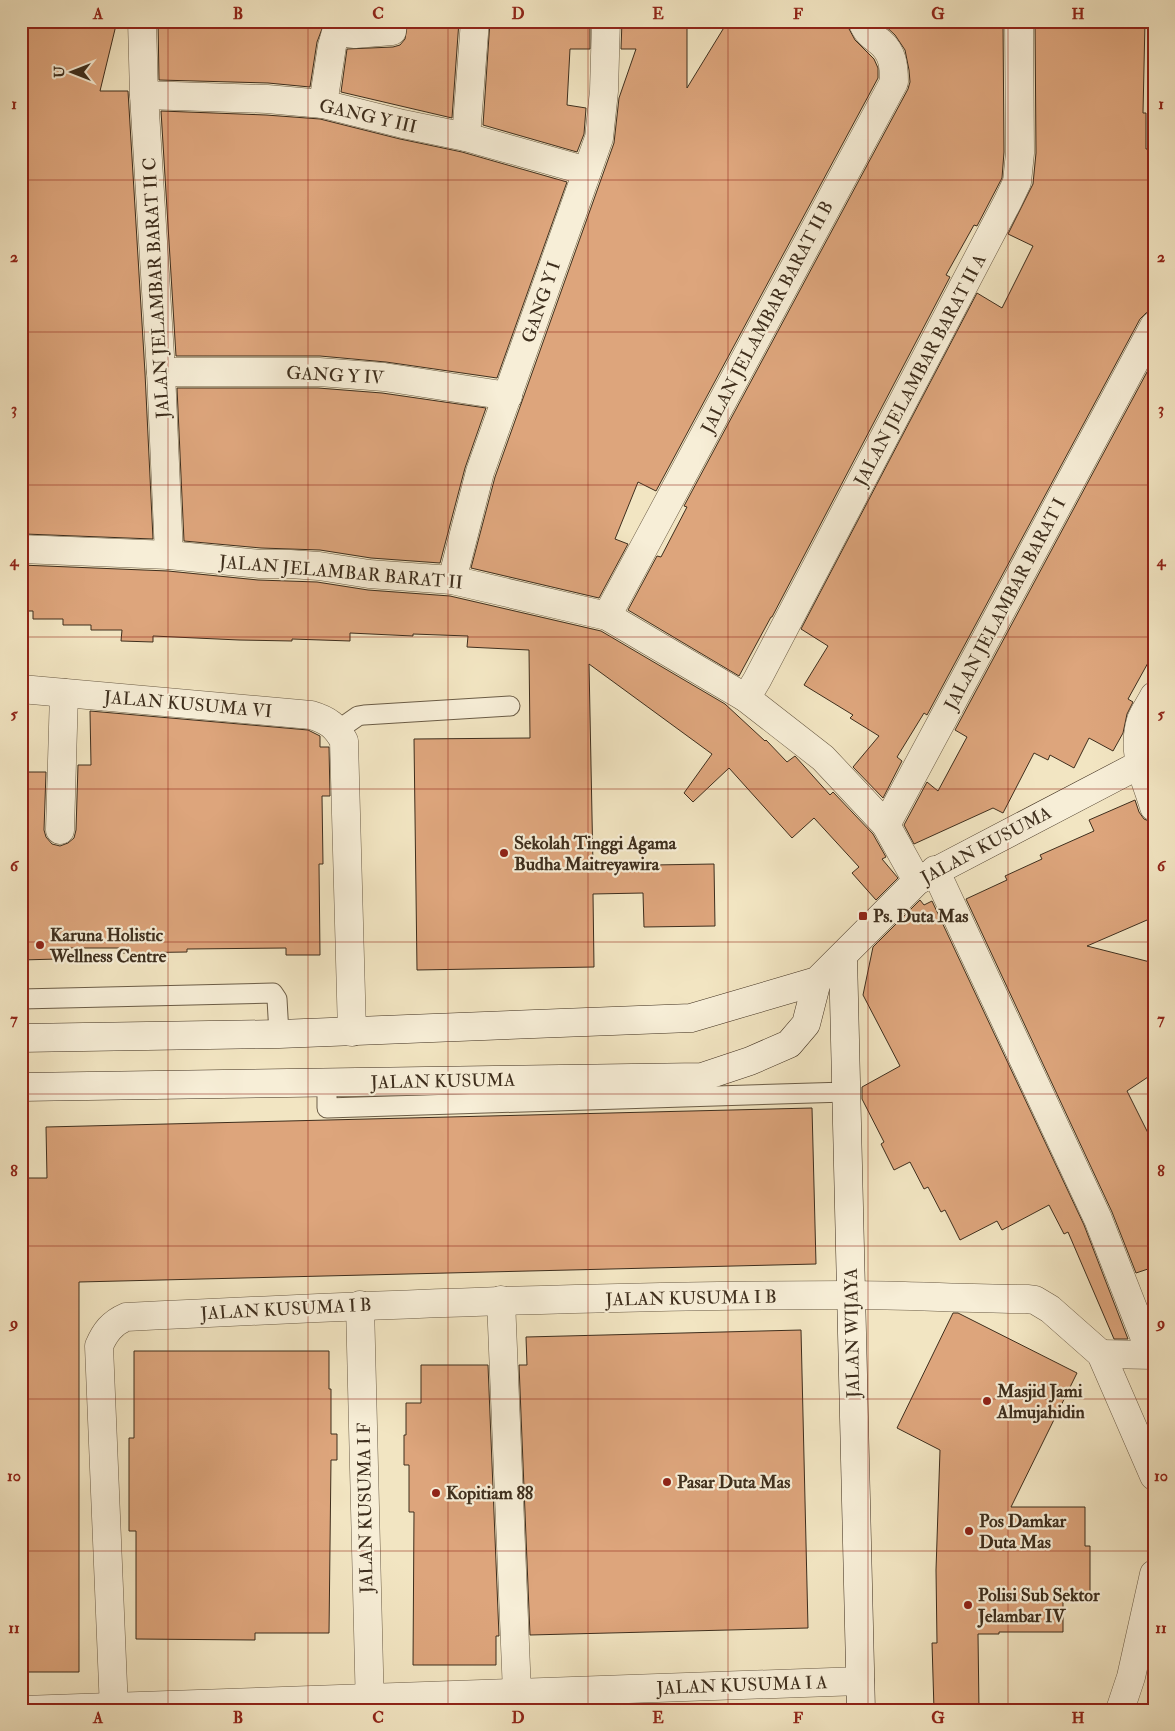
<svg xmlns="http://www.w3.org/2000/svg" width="1175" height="1731" viewBox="0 0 1175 1731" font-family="'IM FELL Double Pica',serif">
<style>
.building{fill:#dda57c;stroke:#3e2e1d}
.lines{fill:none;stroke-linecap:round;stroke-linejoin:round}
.lane-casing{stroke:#6b5c46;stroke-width:21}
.street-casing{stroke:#6b5c46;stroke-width:29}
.secondary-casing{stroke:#3e2e1d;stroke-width:29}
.lane{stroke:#f7eed7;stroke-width:19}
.street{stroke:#f7eed7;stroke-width:28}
.secondary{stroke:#f7eed7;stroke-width:28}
.grid{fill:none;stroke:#8f2418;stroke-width:1;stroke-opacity:0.55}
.poi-dot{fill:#8f2418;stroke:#f7eed7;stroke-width:2}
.labels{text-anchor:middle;stroke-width:4.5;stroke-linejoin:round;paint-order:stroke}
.street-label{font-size:18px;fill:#3e2e1d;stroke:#f7eed7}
.poi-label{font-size:18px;font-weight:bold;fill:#3e2e1d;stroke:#f7eed7;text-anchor:start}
.neatline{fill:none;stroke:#8f2418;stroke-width:2}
.grid-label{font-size:16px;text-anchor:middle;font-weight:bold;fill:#8f2418}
</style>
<rect width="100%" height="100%" fill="#f2e5c2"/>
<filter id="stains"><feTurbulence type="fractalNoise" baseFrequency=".004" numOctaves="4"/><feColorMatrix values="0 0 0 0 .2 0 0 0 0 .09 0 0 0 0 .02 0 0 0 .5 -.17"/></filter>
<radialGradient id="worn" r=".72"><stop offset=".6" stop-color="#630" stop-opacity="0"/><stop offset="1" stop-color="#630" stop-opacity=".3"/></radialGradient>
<g class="building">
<path d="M21,21H117L100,91H128L145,373L153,539L25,534L23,432H21Z"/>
<path d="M158,21H243L303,26V21H325L317,42L310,87L268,83L159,80Z"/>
<path d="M408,21H459L452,118L341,92L347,49L393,47L400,45L405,39Z"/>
<path d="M490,21H590V49H570L567,105L586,108L584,134L577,152L483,125Z"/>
<path d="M622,21H687V88L728,21H847L848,27L855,40L874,59L878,68V78L656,491L638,482L615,539L628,544L599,598L471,568L495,477L614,143L619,98L636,49H621Z"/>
<path d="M880,21H1003L1004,152L1002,178L977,226L974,225L946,275L950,277L772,617H771L739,676L628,610L657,556L661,557L687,507L684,506L908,89L910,82L909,70L905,50L895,35Z"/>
<path d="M1035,21H1145L1143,113H1146V149H1153L1154,310L1146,313L1140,319L927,715L924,713L897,757L902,761L883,798L853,767L879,736L850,718L853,715L804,685L828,646L801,629L977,293L1002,308L1033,246L1008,234L1033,184L1036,153Z"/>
<path d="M161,111L266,115L320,119L400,139L462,152L567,182L497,378L386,362L320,356H176Z"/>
<path d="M1154,359V652L1128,699L1133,702L1127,714L1123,733L1113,751L1089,738L1074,768L1050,755L1048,760L1034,753L1003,813L993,808L914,844L904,825L927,782L938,791L967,737L955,730Z"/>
<path d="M177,388H318L382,393L486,408L465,468L440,563L371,558L320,550L261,548L184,541Z"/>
<path d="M21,565L168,571L258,580L317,582L368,590L450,596L601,631L725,704L765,741L766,740L787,762L795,756L830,795L833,792L873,834L886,857L882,859L898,878L876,900L852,873L859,867L814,818L792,838L729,768L693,802L684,793L712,754L589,664L593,866L714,864L715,926L644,927L643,893L593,894L594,967L417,970L414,739L530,738L529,650L467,647L468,636L413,634V636L350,633V641L292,639V641L239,640L153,636V642L121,641L122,630H91V625H63V619H33V611H21Z"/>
<path d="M90,711L308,730L320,736V747H329L330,796H322L323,864H319L320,955H286V948L187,949V952L120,953V948H58V959L21,960V772H46L44,830L46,837L52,844L60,846L68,843L74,838L76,830L78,765H91Z"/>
<path d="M1135,800L1139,812L1144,819L1151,822L1154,831V917L1087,946L1154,963V1073L1127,1091L1154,1145V1267L1136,1273L1112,1212L966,899L1007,880L1005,876L1042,859L1040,855L1094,831L1089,820Z"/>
<path d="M920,900L924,905L932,901L1084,1225L1128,1339H1114L1068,1232L1064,1234L1049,1205L1002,1230L997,1221L960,1240L945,1210L941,1212L928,1187L924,1189L910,1162L894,1170L881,1144L884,1142L862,1099V1087L900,1066L863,995L873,947Z"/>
<path d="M812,1108L816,1264L79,1282V1672H21V1178H47L46,1127Z"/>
<path d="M953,1313H958L1077,1373L1011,1507H1085V1546H1090V1599H1063V1632H999V1634H978L979,1710H934L932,1643H937L936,1570L940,1450L897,1428Z"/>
<path d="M801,1330L808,1628L530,1635L519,1365H527L526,1337Z"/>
<path d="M134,1351H329V1389H331V1434H337V1460H331L329,1633H255V1640L136,1639V1531H129V1438H134Z"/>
<path d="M421,1365H488L499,1636H496V1665H413L414,1512H409V1465H404V1435H406V1403H421Z"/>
</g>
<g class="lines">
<g class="lane-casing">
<g id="lane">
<path d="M338,730L358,716L364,715L510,706"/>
<path d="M21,999L273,993L277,999L279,1034"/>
<path d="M327,1083V1108L846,1092"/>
</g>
</g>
<g class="street-casing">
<g id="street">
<path d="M142,21L144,95L161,372L169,555"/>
<path d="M144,95L267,99L323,104L403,124L466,137L587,171"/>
<path d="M323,104L332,46L336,32L355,34L392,31L393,21"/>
<path d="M466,137L475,21"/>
<path d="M161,372H319L384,377L508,396"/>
<path d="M21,549L169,555L260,564H290L319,566L369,574L452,580L607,616L746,698L823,758L886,825"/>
<path d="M452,580L480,472L599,138L604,91L606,21"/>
<path d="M607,616L894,82C894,66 893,53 880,42C871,35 867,33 862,21"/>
<path d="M21,689L311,715C328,720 336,726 344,741L352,1032"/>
<path d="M1154,696C1150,704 1144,712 1141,720C1131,753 1145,777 1154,807"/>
<path d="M746,698L757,680L1008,201L1017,182L1020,153L1019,21"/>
<path d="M60,830L64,693"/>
<path d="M935,870L1098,1219L1151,1354"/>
<path d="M917,881L886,825L1154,326"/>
<path d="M501,1300L517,1693"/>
<path d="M360,1305L370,1710"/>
<path d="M1101,1354L1154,1355"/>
<path d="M23,1710L860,1681"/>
<path d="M114,1710L99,1346C105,1332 112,1323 126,1317C368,1305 609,1295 850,1295C909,1295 968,1299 1027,1299L1035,1300L1050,1309L1101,1354L1154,1476"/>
<path d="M1120,1710L1131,1677L1154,1574"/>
</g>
</g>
<g class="secondary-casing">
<g id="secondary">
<path d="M843,956L861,1710"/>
<path d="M21,1038L279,1034L691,1018L817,981L917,881L1154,757"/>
<path d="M21,1087L702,1077L750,1061L789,1044L806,1024L817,981"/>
</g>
</g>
<use href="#lane" class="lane"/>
<use href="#street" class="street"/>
<use href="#secondary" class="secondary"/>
</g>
<path class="grid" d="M168,21V1710M308,21V1710M448,21V1710M588,21V1710M728,21V1710M868,21V1710M1008,21V1710M21,180H1154M21,332H1154M21,485H1154M21,637H1154M21,789H1154M21,942H1154M21,1094H1154M21,1246H1154M21,1399H1154M21,1551H1154"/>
<g class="poi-dot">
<circle cx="504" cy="853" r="5"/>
<rect x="858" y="911" width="10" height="10" rx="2.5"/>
<circle cx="40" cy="945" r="5"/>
<circle cx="987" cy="1401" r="5"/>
<circle cx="667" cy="1482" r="5"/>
<circle cx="436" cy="1493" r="5"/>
<circle cx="969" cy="1531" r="5"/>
<circle cx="968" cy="1605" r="5"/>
</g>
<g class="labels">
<g class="street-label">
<text transform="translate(368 116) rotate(13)" y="6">GANG Y III</text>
<text transform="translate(156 288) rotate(-93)" y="6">JALAN JELAMBAR BARAT II C</text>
<text transform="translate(541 302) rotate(-71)" y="6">GANG Y I</text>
<text transform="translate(767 317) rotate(-62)" y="6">JALAN JELAMBAR BARAT II B</text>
<text transform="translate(920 370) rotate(-62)" y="6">JALAN JELAMBAR BARAT II A</text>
<text transform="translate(335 375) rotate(3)" y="6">GANG Y IV</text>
<text transform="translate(341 572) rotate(5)" y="6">JALAN JELAMBAR BARAT II</text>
<text transform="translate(1005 604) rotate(-62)" y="6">JALAN JELAMBAR BARAT I</text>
<text transform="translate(188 704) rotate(5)" y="6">JALAN KUSUMA VI</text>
<text transform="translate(986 845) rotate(-28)" y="6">JALAN KUSUMA</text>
<text transform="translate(443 1081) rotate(-1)" y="6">JALAN KUSUMA</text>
<text transform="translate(691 1298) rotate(-1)" y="6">JALAN KUSUMA I B</text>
<text transform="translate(286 1309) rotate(-3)" y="6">JALAN KUSUMA I B</text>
<text transform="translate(852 1333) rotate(-91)" y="6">JALAN WIJAYA</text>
<text transform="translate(365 1508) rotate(-91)" y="6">JALAN KUSUMA I F</text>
<text transform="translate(742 1685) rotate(-2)" y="6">JALAN KUSUMA I A</text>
</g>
<g class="poi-label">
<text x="514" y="849">Sekolah Tinggi Agama<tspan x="514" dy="21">Budha Maitreyawira</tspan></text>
<text x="873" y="922">Ps. Duta Mas</text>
<text x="50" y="941">Karuna Holistic<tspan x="50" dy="21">Wellness Centre</tspan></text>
<text x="997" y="1397">Masjid Jami<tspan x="997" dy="21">Almujahidin</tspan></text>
<text x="677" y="1488">Pasar Duta Mas</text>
<text x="446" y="1499">Kopitiam 88</text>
<text x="979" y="1527">Pos Damkar<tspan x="979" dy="21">Duta Mas</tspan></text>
<text x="978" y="1601">Polisi Sub Sektor<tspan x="978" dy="21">Jelambar IV</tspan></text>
</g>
</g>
<rect width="1175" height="1731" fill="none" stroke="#f2e5c2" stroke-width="55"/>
<g transform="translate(72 72) rotate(270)" stroke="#f7eed7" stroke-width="4" paint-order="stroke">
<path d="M0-4L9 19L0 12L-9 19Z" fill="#3e2e1d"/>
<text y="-8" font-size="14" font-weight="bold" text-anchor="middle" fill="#3e2e1d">U</text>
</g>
<rect x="28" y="28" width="1120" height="1676" class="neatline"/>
<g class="grid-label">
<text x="98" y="19">A</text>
<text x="238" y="19">B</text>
<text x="378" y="19">C</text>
<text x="518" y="19">D</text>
<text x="658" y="19">E</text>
<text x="798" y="19">F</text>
<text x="938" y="19">G</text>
<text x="1078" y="19">H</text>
<text x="14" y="109">1</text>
<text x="1161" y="109">1</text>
<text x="14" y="262">2</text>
<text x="1161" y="262">2</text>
<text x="14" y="414">3</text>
<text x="1161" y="414">3</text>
<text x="14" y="566">4</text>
<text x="1161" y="566">4</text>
<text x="14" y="719">5</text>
<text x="1161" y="719">5</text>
<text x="14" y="871">6</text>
<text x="1161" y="871">6</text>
<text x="14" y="1024">7</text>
<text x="1161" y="1024">7</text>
<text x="14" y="1176">8</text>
<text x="1161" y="1176">8</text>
<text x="14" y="1328">9</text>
<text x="1161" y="1328">9</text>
<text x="14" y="1481">10</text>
<text x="1161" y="1481">10</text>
<text x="14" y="1633">11</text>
<text x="1161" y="1633">11</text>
<text x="98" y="1723">A</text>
<text x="238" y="1723">B</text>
<text x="378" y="1723">C</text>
<text x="518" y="1723">D</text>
<text x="658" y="1723">E</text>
<text x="798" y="1723">F</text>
<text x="938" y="1723">G</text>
<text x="1078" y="1723">H</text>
</g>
<rect width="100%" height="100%" filter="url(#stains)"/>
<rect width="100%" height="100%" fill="url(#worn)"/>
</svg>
